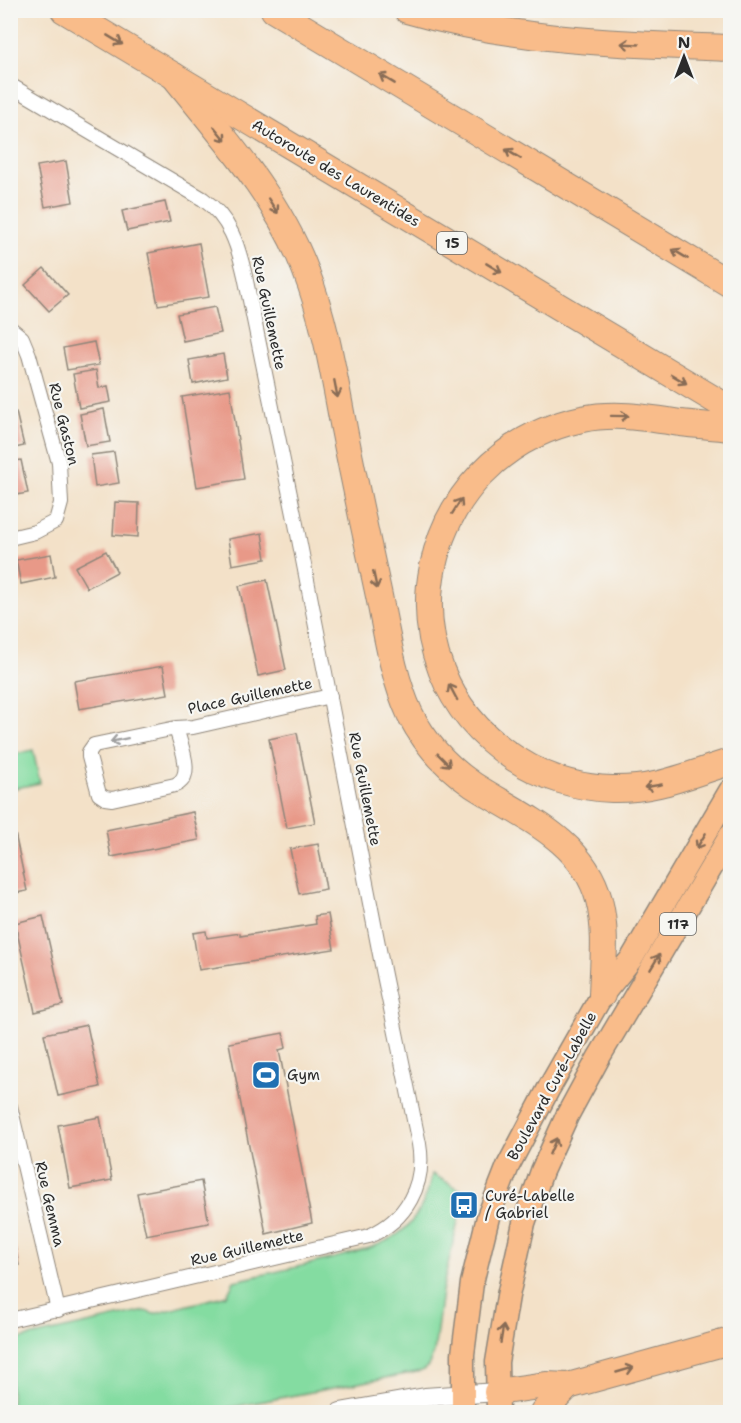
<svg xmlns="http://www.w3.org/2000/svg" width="741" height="1423" viewBox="0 0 741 1423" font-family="'Shantell Sans',sans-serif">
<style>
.green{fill:#84dca1;stroke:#588466;stroke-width:1.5}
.building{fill:#e89988}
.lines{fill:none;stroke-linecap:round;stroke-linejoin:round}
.minor-casing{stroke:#8f867a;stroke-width:16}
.tertiary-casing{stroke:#8f867a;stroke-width:20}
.primary-casing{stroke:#8f867a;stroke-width:25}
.motorway-casing{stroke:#8f867a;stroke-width:28}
.minor{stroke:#fff;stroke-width:14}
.tertiary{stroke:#fff;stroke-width:18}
.primary{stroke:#f9bc8a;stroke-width:22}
.motorway{stroke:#f9bc8a;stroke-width:26}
.oneway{stroke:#886c56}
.oneway2{stroke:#a0a0a0}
.labels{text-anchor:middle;stroke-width:4.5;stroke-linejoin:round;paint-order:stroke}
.shield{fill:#f6f6f2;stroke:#686867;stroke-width:1.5}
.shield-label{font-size:14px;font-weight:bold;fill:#2b2b2b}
.street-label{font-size:15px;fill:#2b2b2b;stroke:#f6f6f2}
.poi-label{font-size:15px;fill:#2b2b2b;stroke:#f6f6f2;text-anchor:start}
</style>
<rect width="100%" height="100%" fill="#f6f6f2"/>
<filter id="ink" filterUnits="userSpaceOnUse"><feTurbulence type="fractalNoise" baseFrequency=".0167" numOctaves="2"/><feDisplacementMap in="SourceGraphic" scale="12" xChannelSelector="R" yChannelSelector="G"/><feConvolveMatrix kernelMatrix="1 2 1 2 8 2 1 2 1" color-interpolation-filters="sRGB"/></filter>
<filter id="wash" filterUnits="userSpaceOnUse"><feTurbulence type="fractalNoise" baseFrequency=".008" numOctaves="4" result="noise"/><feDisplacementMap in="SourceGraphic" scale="24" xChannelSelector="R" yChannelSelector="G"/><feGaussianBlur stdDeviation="1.35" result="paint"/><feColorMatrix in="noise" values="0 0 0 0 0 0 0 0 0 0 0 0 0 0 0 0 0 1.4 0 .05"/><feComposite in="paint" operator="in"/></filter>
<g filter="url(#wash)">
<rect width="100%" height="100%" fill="#f3e1c8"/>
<g class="green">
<path d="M33,750L40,783L11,789V755Z"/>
<path d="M432,1174L463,1191L458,1201L462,1204L442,1291L434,1353L428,1366L422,1371L206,1412H11V1341L145,1311L154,1314L227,1295L234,1281C266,1274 298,1267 330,1259C384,1245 420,1237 432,1174Z"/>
</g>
<g id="blocks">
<g class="building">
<path d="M66,161L73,202L45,207L37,166Z"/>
<path d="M165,202L170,222L127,231L122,211Z"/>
<path d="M199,243L209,297L158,305L148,253Z"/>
<path d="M44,268L68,295L49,311L25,285Z"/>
<path d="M215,307L221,333L183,341L177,314Z"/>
<path d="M94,342L99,365L67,370L63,348Z"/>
<path d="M223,354L227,377L193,384L189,360Z"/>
<path d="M96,370L99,388L108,386L111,402L79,408L73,374Z"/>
<path d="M230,389L244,479L197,487L182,397Z"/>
<path d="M104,409L110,442L86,446L80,414Z"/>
<path d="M16,412L24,446L10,449V413Z"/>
<path d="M114,452L119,483L95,487L91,455Z"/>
<path d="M21,460L28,493L10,496V462Z"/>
<path d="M115,502L139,503L138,537L113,535Z"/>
<path d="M262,533L266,559L232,565L228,539Z"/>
<path d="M106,551L117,572L87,588L75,567Z"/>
<path d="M51,554L55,577L21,584L16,560Z"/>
<path d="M267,580L286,670L258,676L239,586Z"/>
<path d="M163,666L168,694L79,709L74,681Z"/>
<path d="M297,733L315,823L287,828L269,739Z"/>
<path d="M10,809L27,891L10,894Z"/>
<path d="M193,812L199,840L111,857L106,830Z"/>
<path d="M318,844L326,889L299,894L290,849Z"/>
<path d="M328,914L334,949L199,970L193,933L206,931L207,938L240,933V936L316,924L315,916Z"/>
<path d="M43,916L63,1005L35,1012L15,923Z"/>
<path d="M87,1025L100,1087L58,1096L44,1034Z"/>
<path d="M283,1033L286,1048L279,1050L312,1223L266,1234L229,1043Z"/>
<path d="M100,1117L112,1180L70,1188L58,1125Z"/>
<path d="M201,1181L209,1223L146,1235L137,1193Z"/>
<path d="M14,1242L19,1265L10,1266V1243Z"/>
</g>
</g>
</g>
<g filter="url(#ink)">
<use href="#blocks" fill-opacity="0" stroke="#8f867a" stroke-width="1.5"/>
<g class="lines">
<g class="minor-casing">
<g id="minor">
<path d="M10,85L203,199C230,218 238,245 245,276L296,524L384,975L419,1144C426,1185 406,1220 369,1236L10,1320"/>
<path d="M10,328L22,338L29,355L59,463L61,503L56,521L35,532L10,538"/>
<path d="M176,728C180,744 196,777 175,785L112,799L105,798L99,794L89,757V752L94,745L176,728L193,727L330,696"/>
<path d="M10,1106L58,1310"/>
</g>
</g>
<g class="tertiary-casing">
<path id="tertiary" d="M340,1412L425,1397L497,1392"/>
</g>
<g class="primary-casing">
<g id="primary">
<path d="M463,1412V1354L472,1283L488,1217L508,1166L549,1088L602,995L632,958L730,791"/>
<path d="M498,1412L497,1362L508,1296L524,1223L542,1171L567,1116L599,1057L730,836"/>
</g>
</g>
<g class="motorway-casing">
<g id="motorway">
<path d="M64,10L730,409"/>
<path d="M274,10L730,284"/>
<path d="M407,10C513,41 622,44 730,48"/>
<path d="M174,76C222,136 277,196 305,269C325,320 334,375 344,429C355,485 367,540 379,596C387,635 393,677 410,714C424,742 447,767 473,785C521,816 583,839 599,900C607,931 603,964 602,995"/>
<path d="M730,428C714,426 697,425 681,423C648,418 616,412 582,419C417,454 372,665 514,758C543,777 578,788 612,789C658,790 689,774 730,762"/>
<path d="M497,1392L546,1385L568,1386L730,1341"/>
<path d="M543,1412L568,1386"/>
</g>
</g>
<use href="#minor" class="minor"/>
<use href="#tertiary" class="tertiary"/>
<use href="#primary" class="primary"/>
<use href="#motorway" class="motorway"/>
</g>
<defs><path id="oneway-shaft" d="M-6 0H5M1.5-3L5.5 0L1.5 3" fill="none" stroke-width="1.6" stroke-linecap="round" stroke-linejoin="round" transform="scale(1.5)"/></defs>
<g class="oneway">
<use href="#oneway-shaft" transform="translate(115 40) rotate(31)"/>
<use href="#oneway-shaft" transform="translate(630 44) rotate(-177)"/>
<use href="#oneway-shaft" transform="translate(387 79) rotate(-149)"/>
<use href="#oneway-shaft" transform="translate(220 134) rotate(51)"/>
<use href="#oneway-shaft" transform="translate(513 154) rotate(-149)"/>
<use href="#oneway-shaft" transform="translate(273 206) rotate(57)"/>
<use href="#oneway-shaft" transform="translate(680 254) rotate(-149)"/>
<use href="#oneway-shaft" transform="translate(494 268) rotate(31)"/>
<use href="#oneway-shaft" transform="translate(679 379) rotate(31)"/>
<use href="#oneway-shaft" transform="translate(336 389) rotate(79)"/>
<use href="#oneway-shaft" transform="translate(620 416) rotate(1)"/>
<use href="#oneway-shaft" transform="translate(457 506) rotate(-58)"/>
<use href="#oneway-shaft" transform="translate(375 580) rotate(78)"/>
<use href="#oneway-shaft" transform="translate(453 692) rotate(-118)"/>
<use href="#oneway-shaft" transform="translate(444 760) rotate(45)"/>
<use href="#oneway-shaft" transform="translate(653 786) rotate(170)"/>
<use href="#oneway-shaft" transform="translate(701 841) rotate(121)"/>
<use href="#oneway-shaft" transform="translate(655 962) rotate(-59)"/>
<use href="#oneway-shaft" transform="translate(553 1146) rotate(-66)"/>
<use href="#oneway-shaft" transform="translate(502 1334) rotate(-81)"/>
<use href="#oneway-shaft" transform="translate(625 1370) rotate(-16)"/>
</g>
<use class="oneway2" href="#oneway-shaft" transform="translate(119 740) rotate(168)"/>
</g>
<defs>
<g id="stadium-square" transform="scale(1.5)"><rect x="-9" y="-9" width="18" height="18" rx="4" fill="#1f6fb2" stroke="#f6f6f2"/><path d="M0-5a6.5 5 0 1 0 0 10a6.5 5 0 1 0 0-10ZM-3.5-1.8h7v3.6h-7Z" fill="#fff"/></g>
<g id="bus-square" transform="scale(1.5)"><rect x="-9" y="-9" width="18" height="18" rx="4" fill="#1f6fb2" stroke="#f6f6f2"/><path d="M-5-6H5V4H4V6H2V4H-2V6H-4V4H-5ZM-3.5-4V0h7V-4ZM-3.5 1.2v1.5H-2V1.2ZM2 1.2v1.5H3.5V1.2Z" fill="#fff"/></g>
</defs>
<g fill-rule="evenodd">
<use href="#stadium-square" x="266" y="1075"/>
<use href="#bus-square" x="464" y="1205"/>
</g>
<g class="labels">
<g class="shield">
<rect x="437" y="232" width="30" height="22" rx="4.5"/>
<rect x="660" y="913" width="36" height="22" rx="4.5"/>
</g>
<g class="shield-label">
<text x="452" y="248">15</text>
<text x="678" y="929">117</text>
</g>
<g class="street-label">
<text transform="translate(336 173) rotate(31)" y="5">Autoroute des Laurentides</text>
<text transform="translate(269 313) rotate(78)" y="5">Rue Guillemette</text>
<text transform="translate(64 424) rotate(76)" y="5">Rue Gaston</text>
<text transform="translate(250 696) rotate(-12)" y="5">Place Guillemette</text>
<text transform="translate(365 789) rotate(79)" y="5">Rue Guillemette</text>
<text transform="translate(552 1086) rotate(-61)" y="5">Boulevard Curé-Labelle</text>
<text transform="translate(50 1204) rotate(77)" y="5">Rue Gemma</text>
<text transform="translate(247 1248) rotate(-13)" y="5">Rue Guillemette</text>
</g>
<g class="poi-label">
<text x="287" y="1080">Gym</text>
<text x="485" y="1201">Curé-Labelle<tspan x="485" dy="17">/ Gabriel</tspan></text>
</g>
</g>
<rect width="741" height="1423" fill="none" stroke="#f6f6f2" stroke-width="36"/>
<g transform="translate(684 57)" stroke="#f6f6f2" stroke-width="4.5" paint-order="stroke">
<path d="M0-4.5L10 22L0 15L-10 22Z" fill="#2b2b2b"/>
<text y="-9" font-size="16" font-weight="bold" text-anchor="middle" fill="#2b2b2b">N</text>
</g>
</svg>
